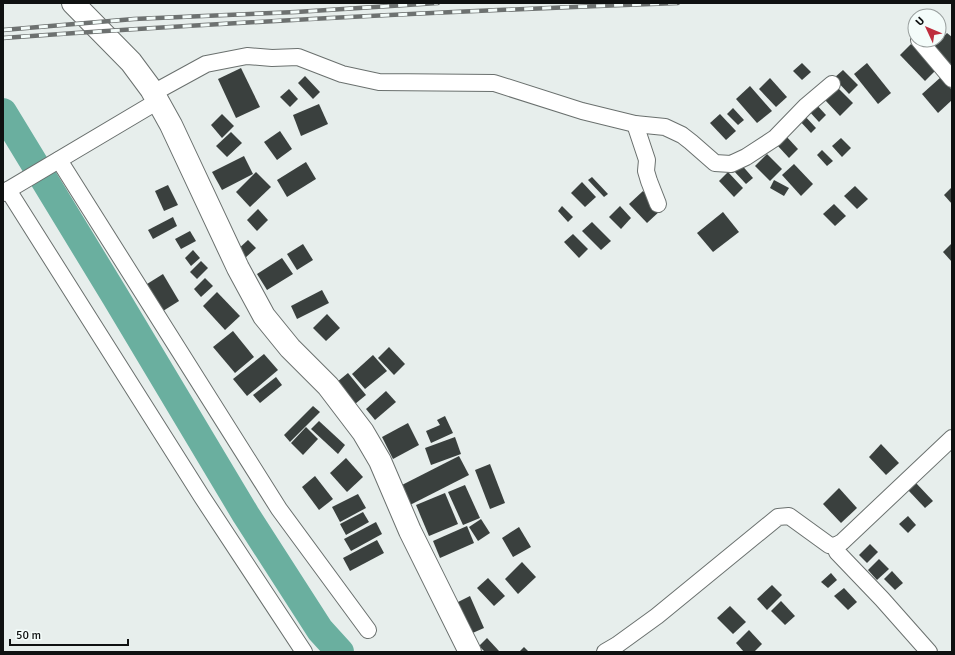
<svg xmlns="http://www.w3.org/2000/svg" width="955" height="655" viewBox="0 0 955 655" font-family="Signika,sans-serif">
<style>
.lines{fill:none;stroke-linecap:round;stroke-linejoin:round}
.river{stroke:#6aaf9f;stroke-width:28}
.building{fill:#3a403e}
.street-casing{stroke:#6a706e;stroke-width:18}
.secondary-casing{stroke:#6a706e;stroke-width:24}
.street{stroke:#fff;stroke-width:16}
.secondary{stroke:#fff;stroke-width:22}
.rail-casing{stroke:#6d7170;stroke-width:4.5}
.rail{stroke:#f4fcfa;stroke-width:3;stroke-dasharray:9;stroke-linecap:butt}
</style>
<rect width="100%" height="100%" fill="#e7eeec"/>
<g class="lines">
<path class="river" d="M3,112L115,296L246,515L320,630L340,652"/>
</g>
<g class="building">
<path d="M947,33L952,37V68L932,48Z"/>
<path d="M911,44L936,70L925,81L900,55Z"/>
<path d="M802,63L811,72L802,80L793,71Z"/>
<path d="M867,63L891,93L878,104L854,74Z"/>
<path d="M241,68L260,107L236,118L218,79Z"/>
<path d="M843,70L858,85L849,94L834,78Z"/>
<path d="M305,76L320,92L313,99L298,83Z"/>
<path d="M941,77L952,90V100L938,113L922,94Z"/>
<path d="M770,78L787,97L776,107L759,89Z"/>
<path d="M750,86L772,111L757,123L736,99Z"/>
<path d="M838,88L853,103L840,116L825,100Z"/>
<path d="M289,89L298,99L290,107L280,97Z"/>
<path d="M814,102L826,115L819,122L807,109Z"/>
<path d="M319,104L328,124L301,136L293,115Z"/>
<path d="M733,108L744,120L738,125L727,114Z"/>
<path d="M222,114L234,126L222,138L211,125Z"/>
<path d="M720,114L736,131L726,140L710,123Z"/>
<path d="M803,114L816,128L811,133L798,119Z"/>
<path d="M280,131L292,149L277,160L264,142Z"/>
<path d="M231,132L242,143L227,157L216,146Z"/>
<path d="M786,136L798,149L789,158L777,145Z"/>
<path d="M841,138L851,148L842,157L832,146Z"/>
<path d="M822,150L833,161L827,166L817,155Z"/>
<path d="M767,154L782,169L770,181L755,166Z"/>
<path d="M244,156L253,174L222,190L212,172Z"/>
<path d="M306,162L316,179L287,197L277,180Z"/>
<path d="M740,163L753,178L746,184L733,170Z"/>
<path d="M794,164L813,184L801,196L782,175Z"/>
<path d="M256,172L271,187L250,207L236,192Z"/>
<path d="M728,172L743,188L734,197L719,181Z"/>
<path d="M592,177L608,194L604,197L588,180Z"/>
<path d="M774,180L789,188L784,196L770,188Z"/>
<path d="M582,182L596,197L585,207L571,193Z"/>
<path d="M168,185L178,205L164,211L155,191Z"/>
<path d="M855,186L868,199L857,209L844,196Z"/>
<path d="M952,187V204L944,195Z"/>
<path d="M643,191L661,210L647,223L629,204Z"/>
<path d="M834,204L846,216L835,226L823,214Z"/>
<path d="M562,206L573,217L568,222L558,211Z"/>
<path d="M620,206L631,218L621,229L609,217Z"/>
<path d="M258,209L268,220L257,231L247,220Z"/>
<path d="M723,212L739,232L713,252L697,233Z"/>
<path d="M173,217L177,226L153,239L148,230Z"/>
<path d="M592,222L611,241L601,250L582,231Z"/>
<path d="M190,231L196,241L181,249L175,239Z"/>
<path d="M573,234L588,249L579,258L564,242Z"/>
<path d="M248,240L256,248L244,259L236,251Z"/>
<path d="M952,243V262L943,252Z"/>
<path d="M303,244L313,260L297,270L287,254Z"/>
<path d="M193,250L200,258L191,266L185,258Z"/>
<path d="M282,258L293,274L267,290L257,274Z"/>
<path d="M201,261L208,268L197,279L190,272Z"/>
<path d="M163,274L179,301L163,311L147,284Z"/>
<path d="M205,278L213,286L201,297L194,289Z"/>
<path d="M322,290L329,303L297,319L291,306Z"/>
<path d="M217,292L240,316L225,330L203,306Z"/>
<path d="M327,314L340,328L326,341L313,328Z"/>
<path d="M233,331L254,357L235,373L213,347Z"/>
<path d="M389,347L405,364L394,375L378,358Z"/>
<path d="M264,354L278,370L247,396L233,379Z"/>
<path d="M373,355L387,371L365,389L352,374Z"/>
<path d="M348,373L366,395L355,404L337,382Z"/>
<path d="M276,377L282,385L260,403L253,395Z"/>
<path d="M386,391L396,402L375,420L366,409Z"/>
<path d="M313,406L320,412L290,442L284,435Z"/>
<path d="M445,416L453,433L431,443L426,431L440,425L437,420Z"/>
<path d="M319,421L345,445L338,454L311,429Z"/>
<path d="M408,423L419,445L393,459L382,437Z"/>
<path d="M306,427L318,439L303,455L291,443Z"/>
<path d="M455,437L461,454L431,465L425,448Z"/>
<path d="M881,444L899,463L886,475L869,457Z"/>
<path d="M459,456L469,475L410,505L400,486Z"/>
<path d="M346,458L363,477L347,492L330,473Z"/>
<path d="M490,464L505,503L490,509L475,470Z"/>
<path d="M315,476L333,499L319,510L302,487Z"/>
<path d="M916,483L933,501L925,508L908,490Z"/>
<path d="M465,485L480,518L463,525L448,492Z"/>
<path d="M839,488L857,508L841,523L823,504Z"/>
<path d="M445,493L458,524L429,536L416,505Z"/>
<path d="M358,494L366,508L340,522L332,507Z"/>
<path d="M363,512L369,522L346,535L340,524Z"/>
<path d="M908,516L916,525L908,533L899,524Z"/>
<path d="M481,519L490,533L478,541L469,527Z"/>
<path d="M376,522L382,534L351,551L344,539Z"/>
<path d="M467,526L474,543L440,558L433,541Z"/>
<path d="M519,527L531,547L513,557L502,538Z"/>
<path d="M377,540L384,553L350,571L343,558Z"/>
<path d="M870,544L878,552L867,563L859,555Z"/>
<path d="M879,559L889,569L877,580L868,570Z"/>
<path d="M522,562L536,577L518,594L505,579Z"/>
<path d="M892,571L903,583L895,590L884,579Z"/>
<path d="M831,573L837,580L828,588L821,582Z"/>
<path d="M488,578L505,596L494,606L477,588Z"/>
<path d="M772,585L782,595L767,610L757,599Z"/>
<path d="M844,588L857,602L848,610L834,596Z"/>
<path d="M470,596L484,628L468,635L454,604Z"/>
<path d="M781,601L795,616L785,625L771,611Z"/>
<path d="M730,606L746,622L733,634L717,618Z"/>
<path d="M749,630L762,644L754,652H744L736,643Z"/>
<path d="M487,638L499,651L498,652H485L479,646Z"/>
<path d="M524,647L529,652H519Z"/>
</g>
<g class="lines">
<g class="street-casing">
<g id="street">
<path d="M919,40L952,79"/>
<path d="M153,93L206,64L247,56L272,58L298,57L342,74L379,82L494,83L582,111L635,124L665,127L682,135L691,142L715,163L731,164L746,157L775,138L806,106L832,84"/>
<path d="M635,124L647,160L646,171L649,181L658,204"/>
<path d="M59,160L279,509L368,630"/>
<path d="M8,190L202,497L304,652"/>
<path d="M3,193L158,101"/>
<path d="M835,546L837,552L882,599L929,652"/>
<path d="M605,652L617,645L657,616L778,517L789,516L829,545L835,546L842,542L952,438"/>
</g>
</g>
<g class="secondary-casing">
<path id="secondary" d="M73,3L131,62L151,89L171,125L238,268L264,316L290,348L328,386L363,432L380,461L410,531L470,652"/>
</g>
<use href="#street" class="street"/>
<use href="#secondary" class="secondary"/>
<g class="rail-casing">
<g id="rail">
<path d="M3,30L134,19L296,12L438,3"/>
<path d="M3,38C228,22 453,11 678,3"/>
</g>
</g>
<use href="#rail" class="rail"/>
</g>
<rect width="955" height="655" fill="none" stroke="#0f1111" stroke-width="8"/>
<g transform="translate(927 28) rotate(314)"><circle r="19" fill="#f4fcfa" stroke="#989e9d"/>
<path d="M0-3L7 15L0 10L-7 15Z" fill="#be2e3d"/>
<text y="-6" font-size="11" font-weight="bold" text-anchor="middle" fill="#0f1111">U</text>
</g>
<path d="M10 639v6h118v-6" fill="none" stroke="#0f1111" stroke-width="2"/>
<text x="16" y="639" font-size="12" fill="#0f1111" stroke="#f4fcfa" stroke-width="3" paint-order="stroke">50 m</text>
</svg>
